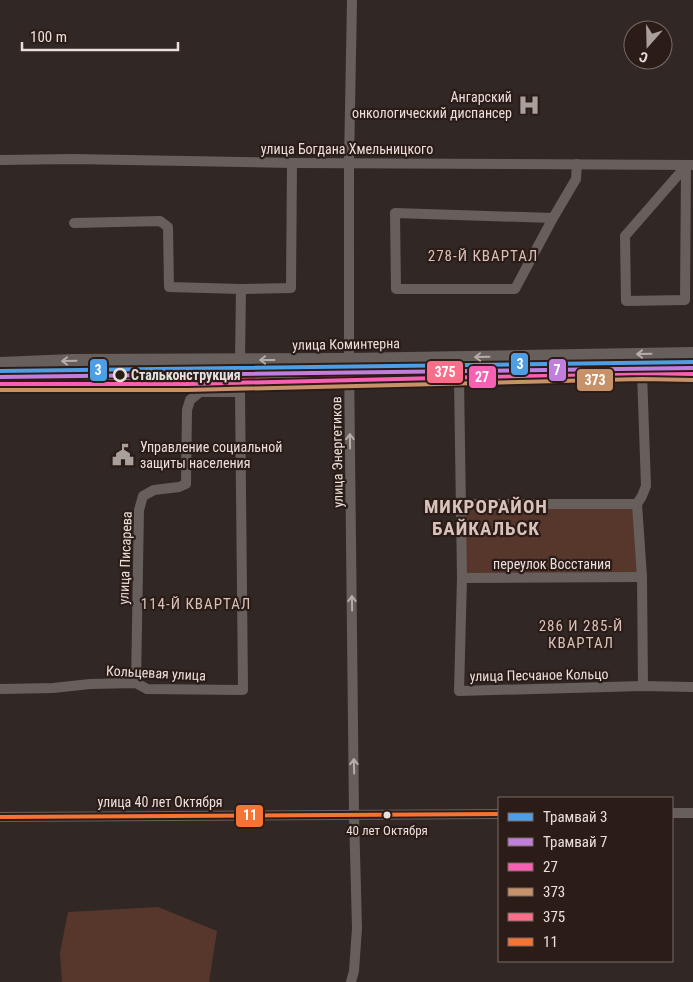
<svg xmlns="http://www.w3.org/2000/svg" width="693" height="982" viewBox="0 0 693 982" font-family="'Roboto Condensed',sans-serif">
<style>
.green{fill:#57372b}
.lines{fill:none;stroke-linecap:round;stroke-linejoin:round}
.minor{stroke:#675f5c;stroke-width:10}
.tertiary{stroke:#675f5c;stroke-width:12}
.bus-1-casing{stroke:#2c1c17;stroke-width:8}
.bus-2-casing{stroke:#2c1c17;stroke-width:8}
.bus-3-casing{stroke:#2c1c17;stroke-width:8}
.bus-4-casing{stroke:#2c1c17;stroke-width:8}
.bus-1{stroke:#f860b3;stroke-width:4}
.bus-2{stroke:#c7916a;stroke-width:4}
.bus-3{stroke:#fb6d88;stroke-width:4}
.bus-4{stroke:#f57335;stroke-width:4}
.tram-1-casing{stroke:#2c1c17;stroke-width:8}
.tram-2-casing{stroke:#2c1c17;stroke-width:8}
.tram-1{stroke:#4d9ee5;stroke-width:4}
.tram-2{stroke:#c07fdc;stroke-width:4}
.oneway{stroke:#b6aca8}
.stop-dot{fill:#2c1c17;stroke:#eadfdb;stroke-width:2.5}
.bus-dot{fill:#eadfdb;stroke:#2c1c17;stroke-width:2}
.labels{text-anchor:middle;stroke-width:4.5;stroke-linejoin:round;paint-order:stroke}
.bus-label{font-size:13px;fill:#eadfdb;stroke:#2c1c17}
.poi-label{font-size:14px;fill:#eadfdb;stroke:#2c1c17;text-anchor:end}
.street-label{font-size:14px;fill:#eadfdb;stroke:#2c1c17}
.stop-label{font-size:14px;font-weight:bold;fill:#eadfdb;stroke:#2c1c17;text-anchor:start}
.neighbourhood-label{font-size:15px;letter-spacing:1px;fill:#d8c2bb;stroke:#2c1c17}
.district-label{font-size:19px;font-weight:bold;letter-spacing:1px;fill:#d8c2bb;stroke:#2c1c17}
.line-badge{stroke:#2c1c17;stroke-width:2}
.badge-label{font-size:14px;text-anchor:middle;font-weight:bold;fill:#fff}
</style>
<rect width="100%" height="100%" fill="#312825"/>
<g class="green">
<path d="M693,358V370L359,374V362Z"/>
<path d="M343,362V375L83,378V365Z"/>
<path d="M57,366V378L0,379V367Z"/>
<path d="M637,504L640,577L462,578L461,505Z"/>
<path d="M158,907L217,931L209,982H62L60,953L68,912Z"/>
</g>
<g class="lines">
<g class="minor">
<path d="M0,160L73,159L292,163L693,165"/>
<path d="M686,166L685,300L626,301L625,236Z"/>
<path d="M553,218L515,289H396L395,213L553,218L576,179L577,164"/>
<path d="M74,223L160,221L168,227L169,287L241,289L291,288L292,163"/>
<path d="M240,360L241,289"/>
<path d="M642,373L646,486L642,496L637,504L642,577L643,686"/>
<path d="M459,378L462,578L459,691L643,686L693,687"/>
<path d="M460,504H637"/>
<path d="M462,578L642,577"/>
<path d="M136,683L139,510L143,496L154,490L179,487L186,484L187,410L190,400L200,392H240"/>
<path d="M0,689L53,688L90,684L136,683L147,689L243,690L240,392V382"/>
<path d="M672,813H693"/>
<path d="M0,817L499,814"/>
<path d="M351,982L354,971L357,928L354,815L349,359V163L352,0"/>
</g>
<g class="tertiary">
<path d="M0,363L72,360L349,359L693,353"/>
<path d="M0,384H188L642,373L693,374"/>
</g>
<g class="bus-1-casing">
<path id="bus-1" d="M0,384H188L642,373L693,374"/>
</g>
<g class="bus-2-casing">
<path id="bus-2" d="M0,390H188L642,379L693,380"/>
</g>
<g class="bus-3-casing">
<path id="bus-3" d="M0,378H188L642,367L693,368"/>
</g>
<g class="bus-4-casing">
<path id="bus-4" d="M0,817L499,814"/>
</g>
<use href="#bus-1" class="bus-1"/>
<use href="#bus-2" class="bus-2"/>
<use href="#bus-3" class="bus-3"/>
<use href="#bus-4" class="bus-4"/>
<g class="tram-1-casing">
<path id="tram-1" d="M0,371L693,362"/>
</g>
<g class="tram-2-casing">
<path id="tram-2" d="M0,377L693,368"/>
</g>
<use href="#tram-1" class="tram-1"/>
<use href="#tram-2" class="tram-2"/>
</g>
<defs><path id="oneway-shaft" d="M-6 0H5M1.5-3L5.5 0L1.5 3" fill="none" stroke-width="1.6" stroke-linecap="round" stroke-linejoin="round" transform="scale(1.25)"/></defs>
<g class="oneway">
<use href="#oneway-shaft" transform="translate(644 354) rotate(179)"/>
<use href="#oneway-shaft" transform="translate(482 357) rotate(179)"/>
<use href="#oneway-shaft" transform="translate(267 360) rotate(180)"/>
<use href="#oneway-shaft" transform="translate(69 361) rotate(179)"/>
<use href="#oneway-shaft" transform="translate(350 441) rotate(-91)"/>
<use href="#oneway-shaft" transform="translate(352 603) rotate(-91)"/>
<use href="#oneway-shaft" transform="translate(354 766) rotate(-91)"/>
</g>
<defs>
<g id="hospital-bare" transform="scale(1.725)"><path d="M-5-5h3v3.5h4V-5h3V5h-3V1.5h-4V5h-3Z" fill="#a99f9b" stroke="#2c1c17" stroke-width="2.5" paint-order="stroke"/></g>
<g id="civic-bare" transform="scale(1.725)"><path d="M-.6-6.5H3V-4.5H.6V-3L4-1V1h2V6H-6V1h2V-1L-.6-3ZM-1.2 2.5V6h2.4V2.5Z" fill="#a99f9b" stroke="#2c1c17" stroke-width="2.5" paint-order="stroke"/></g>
</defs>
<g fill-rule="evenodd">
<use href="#hospital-bare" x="529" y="105"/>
<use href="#civic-bare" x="123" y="455"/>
</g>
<circle class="stop-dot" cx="120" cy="375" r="6"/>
<circle class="bus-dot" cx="387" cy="815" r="4.5"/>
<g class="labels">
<g class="bus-label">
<text x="387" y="835">40 лет Октября</text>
</g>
<g class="poi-label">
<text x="512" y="102">Ангарский<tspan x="512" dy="16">онкологический диспансер</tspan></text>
<text x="140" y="452" text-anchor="start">Управление социальной<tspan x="140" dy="16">защиты населения</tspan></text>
</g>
<g class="street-label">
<text x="347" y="154">улица Богдана Хмельницкого</text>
<text transform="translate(346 344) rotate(-1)" y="5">улица Коминтерна</text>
<text transform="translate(337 452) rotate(-91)" y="5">улица Энергетиков</text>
<text transform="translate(125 558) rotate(-88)" y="5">улица Писарева</text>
<text x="552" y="569">переулок Восстания</text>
<text transform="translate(156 673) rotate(3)" y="5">Кольцевая улица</text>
<text transform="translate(539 675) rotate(-1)" y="5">улица Песчаное Кольцо</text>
<text x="160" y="807">улица 40 лет Октября</text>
</g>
<g class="stop-label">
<text x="131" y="380">Стальконструкция</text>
</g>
<g class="neighbourhood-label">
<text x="483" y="261">278-Й КВАРТАЛ</text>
<text x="196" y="609">114-Й КВАРТАЛ</text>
<text x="581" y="631">286 И 285-Й<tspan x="581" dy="17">КВАРТАЛ</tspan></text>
</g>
<g class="district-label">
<text x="486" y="513">МИКРОРАЙОН<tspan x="486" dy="22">БАЙКАЛЬСК</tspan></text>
</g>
</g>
<g class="line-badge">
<rect x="510" y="352" width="19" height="24" rx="5" fill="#4d9ee5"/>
<rect x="89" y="358" width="19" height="24" rx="5" fill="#4d9ee5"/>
<rect x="548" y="358" width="19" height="24" rx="5" fill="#c07fdc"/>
<rect x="426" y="360" width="38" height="24" rx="5" fill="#fb6d88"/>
<rect x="468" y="365" width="29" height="24" rx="5" fill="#f860b3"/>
<rect x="576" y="368" width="38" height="24" rx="5" fill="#c7916a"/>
<rect x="235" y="804" width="29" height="24" rx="5" fill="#f57335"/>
</g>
<g class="badge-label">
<text x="520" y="369">3</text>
<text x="98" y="375">3</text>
<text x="557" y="375">7</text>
<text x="445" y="377">375</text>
<text x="482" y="382">27</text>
<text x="595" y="385">373</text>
<text x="250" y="820">11</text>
</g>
<rect x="498" y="797" width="175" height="165" fill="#2c1c17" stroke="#786a65"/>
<rect x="508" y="813" width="25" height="8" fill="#4d9ee5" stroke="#786a65"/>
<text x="543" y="822" font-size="15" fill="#eadfdb">Трамвай 3</text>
<rect x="508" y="838" width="25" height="8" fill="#c07fdc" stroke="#786a65"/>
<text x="543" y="847" font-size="15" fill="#eadfdb">Трамвай 7</text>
<rect x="508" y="863" width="25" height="8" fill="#f860b3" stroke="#786a65"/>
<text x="543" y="872" font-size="15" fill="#eadfdb">27</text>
<rect x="508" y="888" width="25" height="8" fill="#c7916a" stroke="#786a65"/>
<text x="543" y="897" font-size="15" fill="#eadfdb">373</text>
<rect x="508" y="913" width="25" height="8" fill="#fb6d88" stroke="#786a65"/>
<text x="543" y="922" font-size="15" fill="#eadfdb">375</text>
<rect x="508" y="938" width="25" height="8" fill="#f57335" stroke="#786a65"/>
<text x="543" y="947" font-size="15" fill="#eadfdb">11</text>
<g transform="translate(648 45) rotate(200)"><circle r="24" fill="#2c1c17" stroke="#786a65"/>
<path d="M0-4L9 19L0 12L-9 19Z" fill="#a99f9b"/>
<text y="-8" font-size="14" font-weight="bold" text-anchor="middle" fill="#eadfdb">С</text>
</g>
<path d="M22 42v8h156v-8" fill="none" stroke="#eadfdb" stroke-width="2.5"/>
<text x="30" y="42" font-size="15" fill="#eadfdb" stroke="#2c1c17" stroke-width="4" paint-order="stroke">100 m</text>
</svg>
